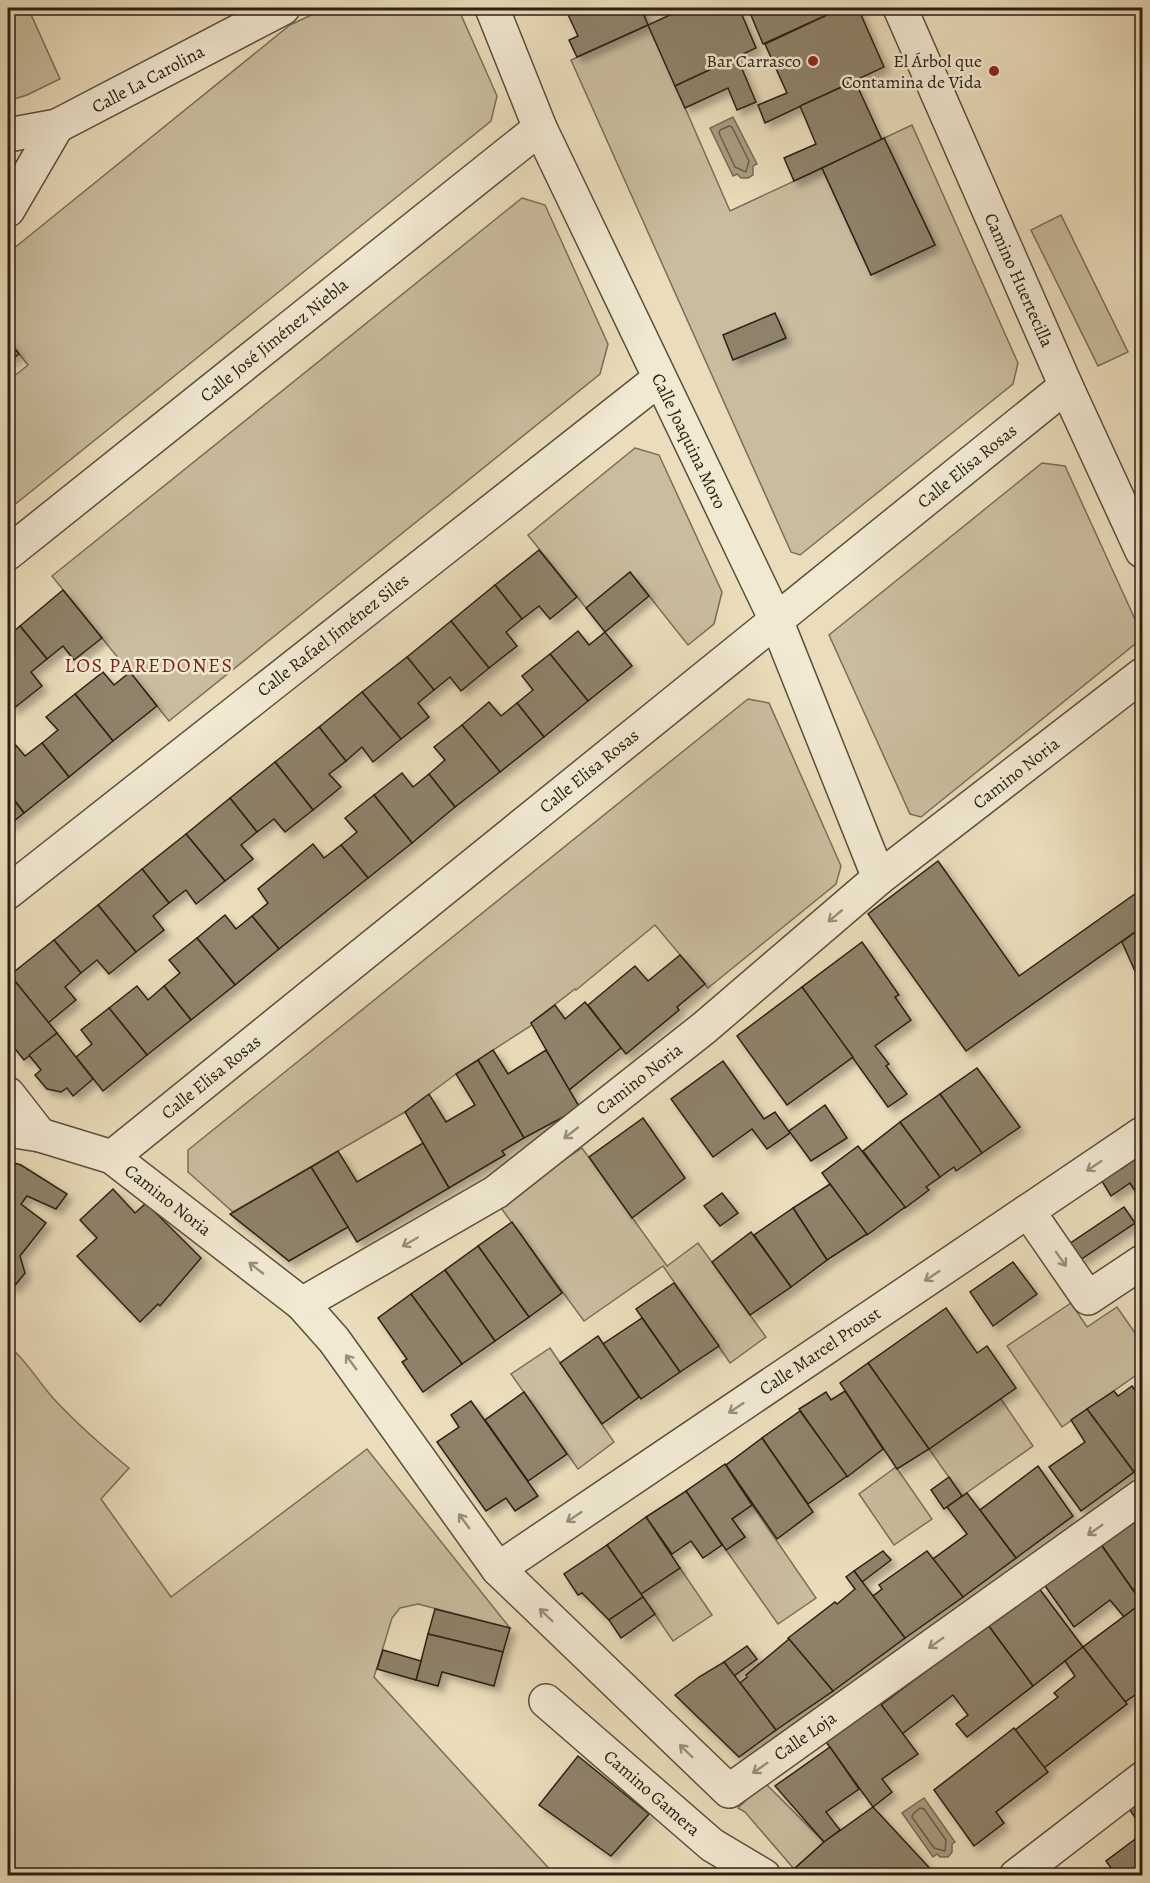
<svg xmlns="http://www.w3.org/2000/svg" width="1150" height="1883" viewBox="0 0 1150 1883" font-family="Alegreya,serif">
<style>
.green{fill:#cabd9f;stroke:#7a6e5a;stroke-width:1.5}
.water{fill:#a99d82;stroke:#766b56;stroke-width:1.5}
.lines{fill:none;stroke-linecap:round;stroke-linejoin:round}
.shore{stroke:#6a5e4b;stroke-width:1.5}
.building{fill:#8e826b;stroke:#2a2014;stroke-width:1.5;filter:url(#shadow)}
.minor-casing{stroke:#5a4f3e;stroke-width:36}
.tertiary-casing{stroke:#5a4f3e;stroke-width:36}
.minor{stroke:#f2e9d3;stroke-width:33}
.tertiary{stroke:#f2e9d3;stroke-width:33}
.oneway{stroke:#988f7d}
.poi-dot{fill:#8f2418;stroke:#f2e9d3;stroke-width:2}
.labels{text-anchor:middle;stroke-width:5;stroke-linejoin:round;paint-order:stroke}
.poi-label{font-size:18px;fill:#2a2014;stroke:#f2e9d3;text-anchor:end}
.street-label{font-size:18px;fill:#2a2014;stroke:#f2e9d3}
.neighbourhood-label{font-size:20px;letter-spacing:1.5px;fill:#7a1f14;stroke:#f2e9d3}
</style>
<defs>
<filter id="shadow"><feDropShadow dx="5.5" dy="5.5" stdDeviation="3" flood-color="#0004"/></filter>
</defs>
<rect width="100%" height="100%" fill="#ebddbb"/>
<filter id="stains"><feTurbulence type="fractalNoise" baseFrequency=".00333" numOctaves="4"/><feColorMatrix values="0 0 0 0 .2 0 0 0 0 .09 0 0 0 0 .02 0 0 0 .5 -.17"/></filter>
<radialGradient id="worn" r=".72"><stop offset=".6" stop-color="#630" stop-opacity="0"/><stop offset="1" stop-color="#630" stop-opacity=".3"/></radialGradient>
<g class="green">
<path d="M8,8H28L60,79L27,95L8,101Z"/>
<path d="M326,8H458L497,96L491,121L8,510V381L28,365L8,340V253L290,25Z"/>
<path d="M641,8H685L649,25L730,211L822,168L871,275L935,245L884,138L912,125L1018,363L1013,384L800,555L791,552L571,60L648,25Z"/>
<path d="M522,198L545,205L608,344L600,374L169,721L52,576Z"/>
<path d="M1061,215L1128,352L1098,366L1031,230Z"/>
<path d="M635,448L659,455L722,592L714,624L688,645L630,572L586,608L528,535Z"/>
<path d="M1042,463L1065,466L1139,628L1135,644L921,817L910,814L829,635Z"/>
<path d="M748,699L769,703L841,866L836,884L708,988L655,925L576,990L575,989L531,1023L532,1025L456,1074L405,1112L233,1212L188,1172V1150Z"/>
<path d="M582,1148L667,1266L698,1243L766,1337L730,1363L663,1266L584,1321L498,1204Z"/>
<path d="M1071,1303L1087,1327L1117,1307L1142,1343V1371L1062,1427L1007,1346Z"/>
<path d="M8,1345C26,1360 38,1381 53,1398C77,1424 102,1446 129,1468L101,1499L171,1597L367,1449L510,1628L418,1604L400,1608L392,1618L374,1677L555,1875H8Z"/>
<path d="M550,1348L614,1442L578,1469L511,1374Z"/>
<path d="M1001,1399L1033,1446L962,1496L929,1449Z"/>
<path d="M896,1467L932,1519L894,1545L859,1494Z"/>
<path d="M752,1505L816,1598L778,1624L726,1550L745,1537L732,1519Z"/>
<path d="M680,1568L712,1615L673,1641L641,1594Z"/>
<path d="M764,1782L824,1842L794,1869L745,1812L738,1808Z"/>
</g>
<g class="water">
<path d="M733,117L757,164L753,166V175L748,178H741L737,174L733,176L710,128Z"/>
<path d="M924,1798L955,1842L952,1844V1852L948,1857H940L937,1854L933,1857L902,1813Z"/>
</g>
<g class="lines">
<g class="shore">
<path d="M729,126L732,127L749,161L746,172L735,167L719,133L720,130Z"/>
<path d="M920,1808L924,1809L946,1840L945,1851L934,1848L912,1817L913,1814Z"/>
</g>
</g>
<g class="building">
<path d="M565,8H641L648,25L577,57L569,40L578,36Z"/>
<path d="M685,8H739L756,48L675,86L648,25Z"/>
<path d="M748,8H842L763,44Z"/>
<path d="M842,8H858L884,67L765,123L758,105L787,93L765,44Z"/>
<path d="M737,57L756,102L737,110L728,88L685,108L675,86Z"/>
<path d="M855,81L882,140L794,181L784,158L816,144L800,106Z"/>
<path d="M884,138L935,245L871,275L822,168Z"/>
<path d="M775,313L786,338L733,360L723,335Z"/>
<path d="M8,340L19,354L8,363Z"/>
<path d="M539,550L577,597L550,619L539,606L522,619L495,585Z"/>
<path d="M630,572L649,596L605,632L586,608Z"/>
<path d="M495,585L522,619L506,632L517,646L489,668L451,621Z"/>
<path d="M63,590L102,638L74,660L63,646L47,659L20,626Z"/>
<path d="M451,621L489,668L461,691L450,677L434,690L407,657Z"/>
<path d="M20,626L47,659L31,672L42,686L13,709L8,702V636Z"/>
<path d="M578,631L589,645L605,632L632,666L588,701L550,654Z"/>
<path d="M550,654L588,701L544,737L517,703L533,690L522,676Z"/>
<path d="M407,657L434,690L418,703L429,717L401,739L362,692Z"/>
<path d="M103,672L114,685L130,672L157,706L113,741L75,694Z"/>
<path d="M362,692L401,739L373,762L362,747L346,761L319,727Z"/>
<path d="M75,694L113,741L69,777L42,743L58,730L46,717Z"/>
<path d="M489,702L501,716L517,703L544,737L500,772L462,725Z"/>
<path d="M462,725L500,772L455,807L429,774L445,760L434,747Z"/>
<path d="M319,727L346,761L329,774L341,787L313,810L275,762Z"/>
<path d="M14,743L25,756L42,743L69,777L24,813L8,792V748Z"/>
<path d="M275,762L313,810L285,832L274,819L257,832L230,798Z"/>
<path d="M402,773L413,787L429,774L455,807L412,843L374,795Z"/>
<path d="M8,792L24,813L8,826Z"/>
<path d="M374,795L412,843L368,878L341,845L357,832L345,818Z"/>
<path d="M230,798L257,832L241,845L253,859L225,881L186,834Z"/>
<path d="M186,834L225,881L196,904L186,890L169,903L142,869Z"/>
<path d="M313,844L324,858L341,845L368,878L279,949L252,916L268,903L258,889Z"/>
<path d="M938,861L1019,976L1142,889V927L966,1051L868,914Z"/>
<path d="M142,869L169,903L153,916L164,930L136,952L98,905Z"/>
<path d="M98,905L136,952L109,974L97,960L81,973L54,940Z"/>
<path d="M225,915L236,929L252,916L279,949L235,985L197,938Z"/>
<path d="M1142,927V987L1122,942Z"/>
<path d="M197,938L235,985L191,1020L164,986L180,973L169,960Z"/>
<path d="M54,940L81,973L65,987L76,1000L48,1023L10,975Z"/>
<path d="M862,942L899,995L895,997L911,1020L875,1046L889,1064L886,1066L907,1094L888,1107L802,987Z"/>
<path d="M680,955L705,984L677,1007L679,1010L626,1054L588,1005L635,966L648,981Z"/>
<path d="M10,975L57,1033L24,1060L8,1040V977Z"/>
<path d="M137,986L148,1000L164,986L191,1020L147,1055L109,1008Z"/>
<path d="M802,987L853,1057L787,1105L737,1036Z"/>
<path d="M585,1002L621,1048L569,1090L531,1023L555,1005L565,1019Z"/>
<path d="M109,1008L147,1055L103,1091L76,1057L92,1044L81,1030Z"/>
<path d="M57,1033L93,1079L73,1096L67,1088L61,1092L47,1089L35,1075L41,1070L29,1055Z"/>
<path d="M493,1050L508,1074L546,1050L580,1108L524,1138L478,1060Z"/>
<path d="M478,1060L524,1138L502,1151L505,1155L503,1156L449,1188L405,1112L429,1094L446,1122L475,1105L456,1074Z"/>
<path d="M723,1061L764,1119L775,1112L790,1133L767,1149L752,1129L713,1157L671,1099Z"/>
<path d="M977,1068L1020,1127L982,1153L940,1094Z"/>
<path d="M940,1094L982,1153L956,1171L954,1167L940,1177L900,1122Z"/>
<path d="M825,1105L847,1138L811,1161L789,1131Z"/>
<path d="M643,1118L685,1178L632,1218L589,1157Z"/>
<path d="M900,1122L940,1177L926,1187L929,1190L905,1208L863,1151Z"/>
<path d="M423,1143L449,1188L357,1242L311,1167L338,1151L357,1182Z"/>
<path d="M858,1146L905,1207L867,1235L822,1173Z"/>
<path d="M1142,1154V1202L1130,1183L1111,1196L1100,1178L1118,1165L1121,1169Z"/>
<path d="M8,1161L21,1165L67,1194L56,1209L27,1196L21,1204L46,1223L20,1256L25,1273L13,1288L8,1284Z"/>
<path d="M311,1167L348,1227L289,1261L230,1214Z"/>
<path d="M830,1184L867,1234L827,1260L793,1208Z"/>
<path d="M113,1189L135,1213L146,1203L201,1258L160,1306L158,1304L140,1322L77,1256L97,1238L80,1220Z"/>
<path d="M722,1193L738,1213L720,1226L704,1206Z"/>
<path d="M1124,1207L1135,1223L1080,1260L1069,1244Z"/>
<path d="M793,1208L827,1260L791,1287L754,1235Z"/>
<path d="M512,1222L562,1293L529,1317L478,1246Z"/>
<path d="M751,1232L791,1287L750,1315L712,1262Z"/>
<path d="M478,1246L529,1317L495,1341L445,1270Z"/>
<path d="M1013,1262L1037,1294L993,1326L970,1292Z"/>
<path d="M445,1270L495,1341L462,1364L411,1294Z"/>
<path d="M674,1283L719,1346L680,1372L636,1309Z"/>
<path d="M411,1294L462,1364L423,1392L402,1362L407,1359L378,1318Z"/>
<path d="M946,1308L977,1353L987,1346L1016,1388L929,1449L868,1363Z"/>
<path d="M642,1318L680,1372L641,1399L603,1344Z"/>
<path d="M598,1336L639,1397L602,1424L560,1363Z"/>
<path d="M868,1363L929,1449L897,1469L840,1383Z"/>
<path d="M1132,1386L1142,1400V1466L1134,1472L1087,1409L1114,1391L1118,1396Z"/>
<path d="M845,1391L883,1449L847,1477L799,1409L826,1392L831,1400Z"/>
<path d="M524,1392L567,1454L528,1481L485,1420Z"/>
<path d="M471,1401L538,1496L515,1511L506,1498L486,1511L437,1442L459,1427L451,1415Z"/>
<path d="M1087,1409L1134,1472L1081,1511L1049,1467L1085,1442L1071,1420Z"/>
<path d="M800,1411L847,1476L808,1504L762,1438Z"/>
<path d="M762,1438L813,1512L777,1539L726,1465Z"/>
<path d="M725,1464L752,1505L732,1519L745,1537L726,1550L686,1491Z"/>
<path d="M1038,1466L1073,1516L1016,1558L980,1510Z"/>
<path d="M949,1477L962,1496L944,1509L931,1490Z"/>
<path d="M686,1491L722,1545L703,1558L691,1541L672,1554L646,1517Z"/>
<path d="M967,1493L1016,1558L963,1597L933,1559L967,1534L947,1507Z"/>
<path d="M1142,1512V1583L1133,1590L1100,1543Z"/>
<path d="M646,1517L680,1568L641,1594L607,1545Z"/>
<path d="M1100,1543L1142,1603L1124,1617L1110,1600L1074,1627L1043,1583Z"/>
<path d="M607,1545L643,1597L609,1620L582,1593L578,1595L564,1574Z"/>
<path d="M883,1551L891,1560L862,1582L854,1571Z"/>
<path d="M927,1551L963,1597L905,1638L873,1596L882,1589L879,1585Z"/>
<path d="M854,1571L905,1638L833,1691L788,1638L835,1602L837,1604L855,1589L846,1577Z"/>
<path d="M1038,1587L1083,1647L1033,1686L988,1625Z"/>
<path d="M643,1597L655,1614L621,1638L609,1620Z"/>
<path d="M1142,1603V1690L1125,1702L1083,1647Z"/>
<path d="M435,1609L510,1628L503,1652L428,1634Z"/>
<path d="M988,1625L1033,1686L967,1737L956,1724L968,1715L953,1695L902,1734L881,1705Z"/>
<path d="M428,1634L503,1652L494,1686L442,1672L438,1686L416,1680Z"/>
<path d="M789,1639L833,1691L776,1730L740,1683L747,1677L746,1675Z"/>
<path d="M747,1646L757,1659L734,1676L724,1662Z"/>
<path d="M1083,1647L1127,1704L1044,1768L1015,1730L1058,1697L1054,1693L1075,1676L1065,1661Z"/>
<path d="M383,1650L421,1661L416,1680L377,1669Z"/>
<path d="M724,1662L776,1730L739,1757L675,1695L699,1677Z"/>
<path d="M880,1703L918,1754L882,1779L892,1792L873,1807L826,1742Z"/>
<path d="M1014,1728L1048,1772L996,1812L1004,1823L974,1846L934,1790Z"/>
<path d="M830,1747L859,1789L826,1812L840,1830L824,1842L775,1786Z"/>
<path d="M578,1756L649,1814L611,1856L539,1805Z"/>
<path d="M1142,1799V1827L1129,1809Z"/>
<path d="M873,1807L937,1876H804L794,1869L824,1842Z"/>
<path d="M1142,1834V1876H1109L1114,1872L1106,1861Z"/>
</g>
<g class="lines">
<g class="minor-casing">
<g id="minor">
<path d="M492,8L540,128L776,620L879,878"/>
<path d="M8,210L57,126"/>
<path d="M8,553L540,128"/>
<path d="M8,892L659,379"/>
<path d="M8,1094L40,1135"/>
<path d="M8,1130L40,1135L112,1157L302,1304L334,1340L498,1569L729,1791L1142,1496"/>
<path d="M112,1157L1066,386"/>
<path d="M1028,1211L1088,1298L1142,1262"/>
<path d="M302,1304L496,1192L704,1028L879,878L1142,675"/>
<path d="M498,1569L1142,1134"/>
<path d="M546,1701L712,1845L764,1876"/>
<path d="M1016,1876L1142,1779"/>
</g>
</g>
<g class="tertiary-casing">
<g id="tertiary">
<path d="M900,8L1066,386L1142,551"/>
<path d="M8,135L57,126L283,8"/>
</g>
</g>
<use href="#minor" class="minor"/>
<use href="#tertiary" class="tertiary"/>
</g>
<defs><path id="oneway-shaft" d="M-6 0H5M1.5-3L5.5 0L1.5 3" fill="none" stroke-width="1.6" stroke-linecap="round" stroke-linejoin="round" transform="scale(1.5)"/></defs>
<g class="oneway">
<use href="#oneway-shaft" transform="translate(835 916) rotate(140)"/>
<use href="#oneway-shaft" transform="translate(571 1133) rotate(142)"/>
<use href="#oneway-shaft" transform="translate(1094 1166) rotate(146)"/>
<use href="#oneway-shaft" transform="translate(410 1242) rotate(150)"/>
<use href="#oneway-shaft" transform="translate(1061 1259) rotate(55)"/>
<use href="#oneway-shaft" transform="translate(256 1268) rotate(-142)"/>
<use href="#oneway-shaft" transform="translate(932 1276) rotate(146)"/>
<use href="#oneway-shaft" transform="translate(351 1362) rotate(-126)"/>
<use href="#oneway-shaft" transform="translate(736 1408) rotate(146)"/>
<use href="#oneway-shaft" transform="translate(574 1517) rotate(146)"/>
<use href="#oneway-shaft" transform="translate(464 1521) rotate(-126)"/>
<use href="#oneway-shaft" transform="translate(1095 1530) rotate(145)"/>
<use href="#oneway-shaft" transform="translate(546 1615) rotate(-136)"/>
<use href="#oneway-shaft" transform="translate(936 1643) rotate(145)"/>
<use href="#oneway-shaft" transform="translate(686 1751) rotate(-136)"/>
<use href="#oneway-shaft" transform="translate(760 1768) rotate(145)"/>
</g>
<g class="poi-dot">
<circle cx="813" cy="61" r="6"/>
<circle cx="994" cy="71" r="6"/>
</g>
<g class="labels">
<g class="poi-label">
<text x="801" y="67">Bar Carrasco</text>
<text x="982" y="67">El Árbol que<tspan x="982" dy="21">Contamina de Vida</tspan></text>
</g>
<g class="street-label">
<text transform="translate(148 79) rotate(-28)" y="6">Calle La Carolina</text>
<text transform="translate(1019 280) rotate(66)" y="6">Camino Huertecilla</text>
<text transform="translate(274 340) rotate(-39)" y="6">Calle José Jiménez Niebla</text>
<text transform="translate(689 441) rotate(64)" y="6">Calle Joaquina Moro</text>
<text transform="translate(967 466) rotate(-39)" y="6">Calle Elisa Rosas</text>
<text transform="translate(333 635) rotate(-38)" y="6">Calle Rafael Jiménez Siles</text>
<text transform="translate(589 771) rotate(-39)" y="6">Calle Elisa Rosas</text>
<text transform="translate(1016 773) rotate(-38)" y="6">Camino Noria</text>
<text transform="translate(211 1077) rotate(-39)" y="6">Calle Elisa Rosas</text>
<text transform="translate(639 1079) rotate(-38)" y="6">Camino Noria</text>
<text transform="translate(168 1200) rotate(38)" y="6">Camino Noria</text>
<text transform="translate(820 1351) rotate(-34)" y="6">Calle Marcel Proust</text>
<text transform="translate(805 1736) rotate(-35)" y="6">Calle Loja</text>
<text transform="translate(652 1793) rotate(41)" y="6">Camino Gamera</text>
</g>
<g class="neighbourhood-label">
<text x="149" y="672">LOS PAREDONES</text>
</g>
</g>
<rect width="1150" height="1883" fill="none" stroke="#ebddbb" stroke-width="30"/>
<rect x="9" y="9" width="1132" height="1865" fill="none" stroke="#2a2014" stroke-width="3"/>
<rect x="15" y="15" width="1120" height="1853" fill="none" stroke="#2a2014" stroke-width="1.5"/>
<rect width="100%" height="100%" filter="url(#stains)"/>
<rect width="100%" height="100%" fill="url(#worn)"/>
</svg>
